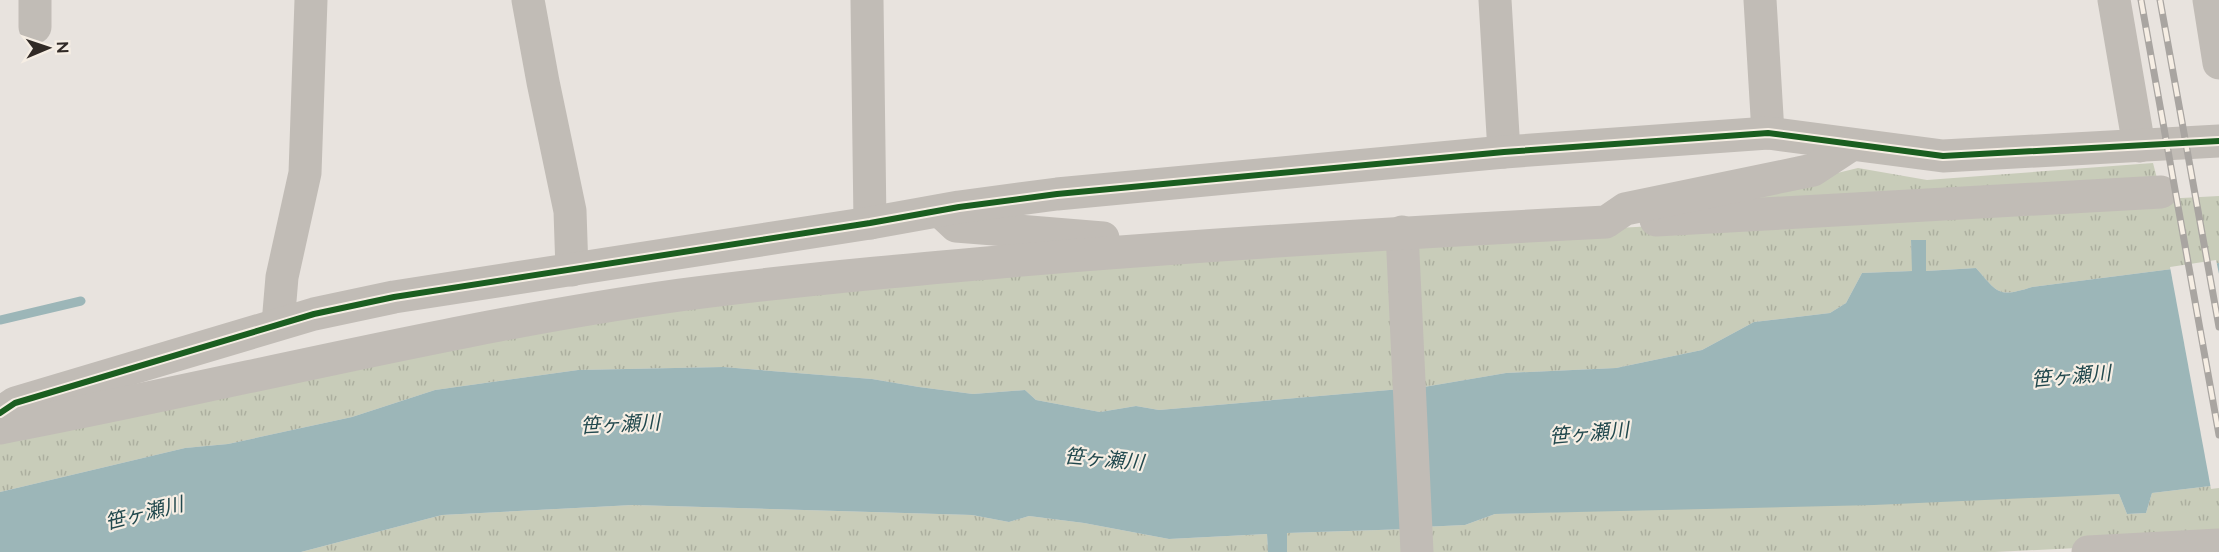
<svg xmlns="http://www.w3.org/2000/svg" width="2219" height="552" viewBox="0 0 2219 552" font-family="Raleway,'Noto Sans JP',sans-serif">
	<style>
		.grass { fill: url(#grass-tufts) }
		.water { fill: #9cb6b8 }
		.pier { fill: #e8e3de }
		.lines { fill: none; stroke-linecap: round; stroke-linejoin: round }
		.stream { stroke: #9cb6b8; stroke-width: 9 }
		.minor { stroke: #c1bcb6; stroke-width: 33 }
		.rail-casing { stroke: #a9a5a1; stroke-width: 7 }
		.rail { stroke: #f6eee4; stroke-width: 4.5; stroke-dasharray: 14; stroke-linecap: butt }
		.cycleway-casing { stroke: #f6eee4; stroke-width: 10 }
		.cycleway { stroke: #1b5e20; stroke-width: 6 }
		.labels { text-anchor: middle; stroke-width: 4.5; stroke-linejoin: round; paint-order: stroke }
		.water-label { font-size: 20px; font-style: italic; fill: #21484d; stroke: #f6eee4 }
	</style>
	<defs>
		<pattern id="grass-tufts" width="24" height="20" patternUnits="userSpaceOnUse" patternTransform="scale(1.5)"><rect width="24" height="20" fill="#c8ccb9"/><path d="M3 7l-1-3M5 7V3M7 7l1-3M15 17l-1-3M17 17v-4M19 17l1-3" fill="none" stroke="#acaf9f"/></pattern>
	</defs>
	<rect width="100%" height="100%" fill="#e8e3de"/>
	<!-- grass -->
	<g class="grass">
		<path d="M2153 163 2159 186 1670 213 1858 168 1927 180Z"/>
		<path d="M2219 196V263L2032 287C1998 298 1998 293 1976 268L1926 271 1911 240 1913 271 1862 273 1846 303 1830 313 1754 322 1702 350 1616 368 1506 373 1418 388 1411 239Z"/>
		<path d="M1393 240 1401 389 1159 410 1136 406 1100 412 1036 400 1025 390 973 394 919 387 872 379 723 367 578 370 435 390 352 417 228 444 185 448 0 492V440L681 303Z"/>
		<path d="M2219 485V541L1995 552H1423L1422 527 1465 525 1495 514 2119 494 2127 514 2146 513 2152 493Z"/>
		<path d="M633 505 972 515 1009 522 1029 516 1084 523 1169 539 1267 534 1268 552H301L442 515Z"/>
		<path d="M1409 529 1410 552H1287V533Z"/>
	</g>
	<!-- water -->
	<g class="water">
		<path d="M1911 240H1926V271L1976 268C1998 293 1998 298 2032 287L2219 263V485L2152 493 2146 513 2127 514 2119 494 1874 505 1495 514 1465 525 1422 527 1418 388 1506 373 1616 368 1702 350 1754 322 1830 313 1846 303 1862 273 1912 271Z"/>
		<path d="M723 367 872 379 919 387 973 394 1025 390 1036 400 1100 412 1136 406 1159 410 1401 389 1409 529 1287 533V552H1268L1267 534 1169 539 1084 523 1029 516 1009 522 972 515 633 505 442 515 301 552H0V492L185 448 228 444 352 417 435 390 578 370Z"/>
	</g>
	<!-- pier -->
	<path class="pier" d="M2216 260 2219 274V488L2211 489 2170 267Z"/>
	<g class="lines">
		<!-- stream -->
		<path class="stream" d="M0 320 81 301"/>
		<!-- minor -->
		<g class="minor">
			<path d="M528 0 543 82 570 211 572 270"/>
			<path d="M867 0 870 223"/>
			<path d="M1495 0 1504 152"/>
			<path d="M1760 0 1768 133"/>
			<path d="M2114 0 2139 146"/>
			<path d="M2209 0 2219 63"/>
			<path d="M35 27V0"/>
			<path d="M940 211 956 226 1103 238"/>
			<path d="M1656 220 2161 192"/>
			<path d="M1402 232 1417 552"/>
			<path d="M278 324 282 277 305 173 311 0"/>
			<path d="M0 413 15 403 314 314 394 297 870 223 959 207 1057 194 1504 152 1768 133 1943 156 2219 141"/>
			<path d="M0 428C227 385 451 327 680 295 809 278 939 267 1069 256 1248 242 1427 231 1606 222L1625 209 1813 170 1851 145"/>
			<path d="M2088 552 2219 545"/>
		</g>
		<!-- rail casing -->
		<g class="rail-casing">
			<g id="rail">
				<path d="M2141 0 2219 435"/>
				<path d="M2160 0 2219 327"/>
			</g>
		</g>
		<!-- rail -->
		<use href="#rail" class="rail"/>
		<!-- cycleway casing -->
		<g class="cycleway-casing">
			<path id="cycleway" d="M0 413 15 403 314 314 394 297 870 223 959 207 1057 194 1504 152 1768 133 1943 156 2219 141"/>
		</g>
		<!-- cycleway -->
		<use href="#cycleway" class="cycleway"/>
	</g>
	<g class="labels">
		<!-- water labels -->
		<g class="water-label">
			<text transform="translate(2071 376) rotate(-5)" y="7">笹ヶ瀬川</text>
			<text transform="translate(620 424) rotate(-3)" y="7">笹ヶ瀬川</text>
			<text transform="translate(1589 433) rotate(-5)" y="7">笹ヶ瀬川</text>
			<text transform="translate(1104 459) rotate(5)" y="7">笹ヶ瀬川</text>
			<text transform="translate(144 513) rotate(-14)" y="7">笹ヶ瀬川</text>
		</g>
	</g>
	<!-- north arrow -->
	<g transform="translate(48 48) rotate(88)" stroke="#f6eee4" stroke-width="4.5" paint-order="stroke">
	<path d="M0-4.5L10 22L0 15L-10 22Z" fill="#312a26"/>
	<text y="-9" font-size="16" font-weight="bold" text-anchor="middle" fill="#312a26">N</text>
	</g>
</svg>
